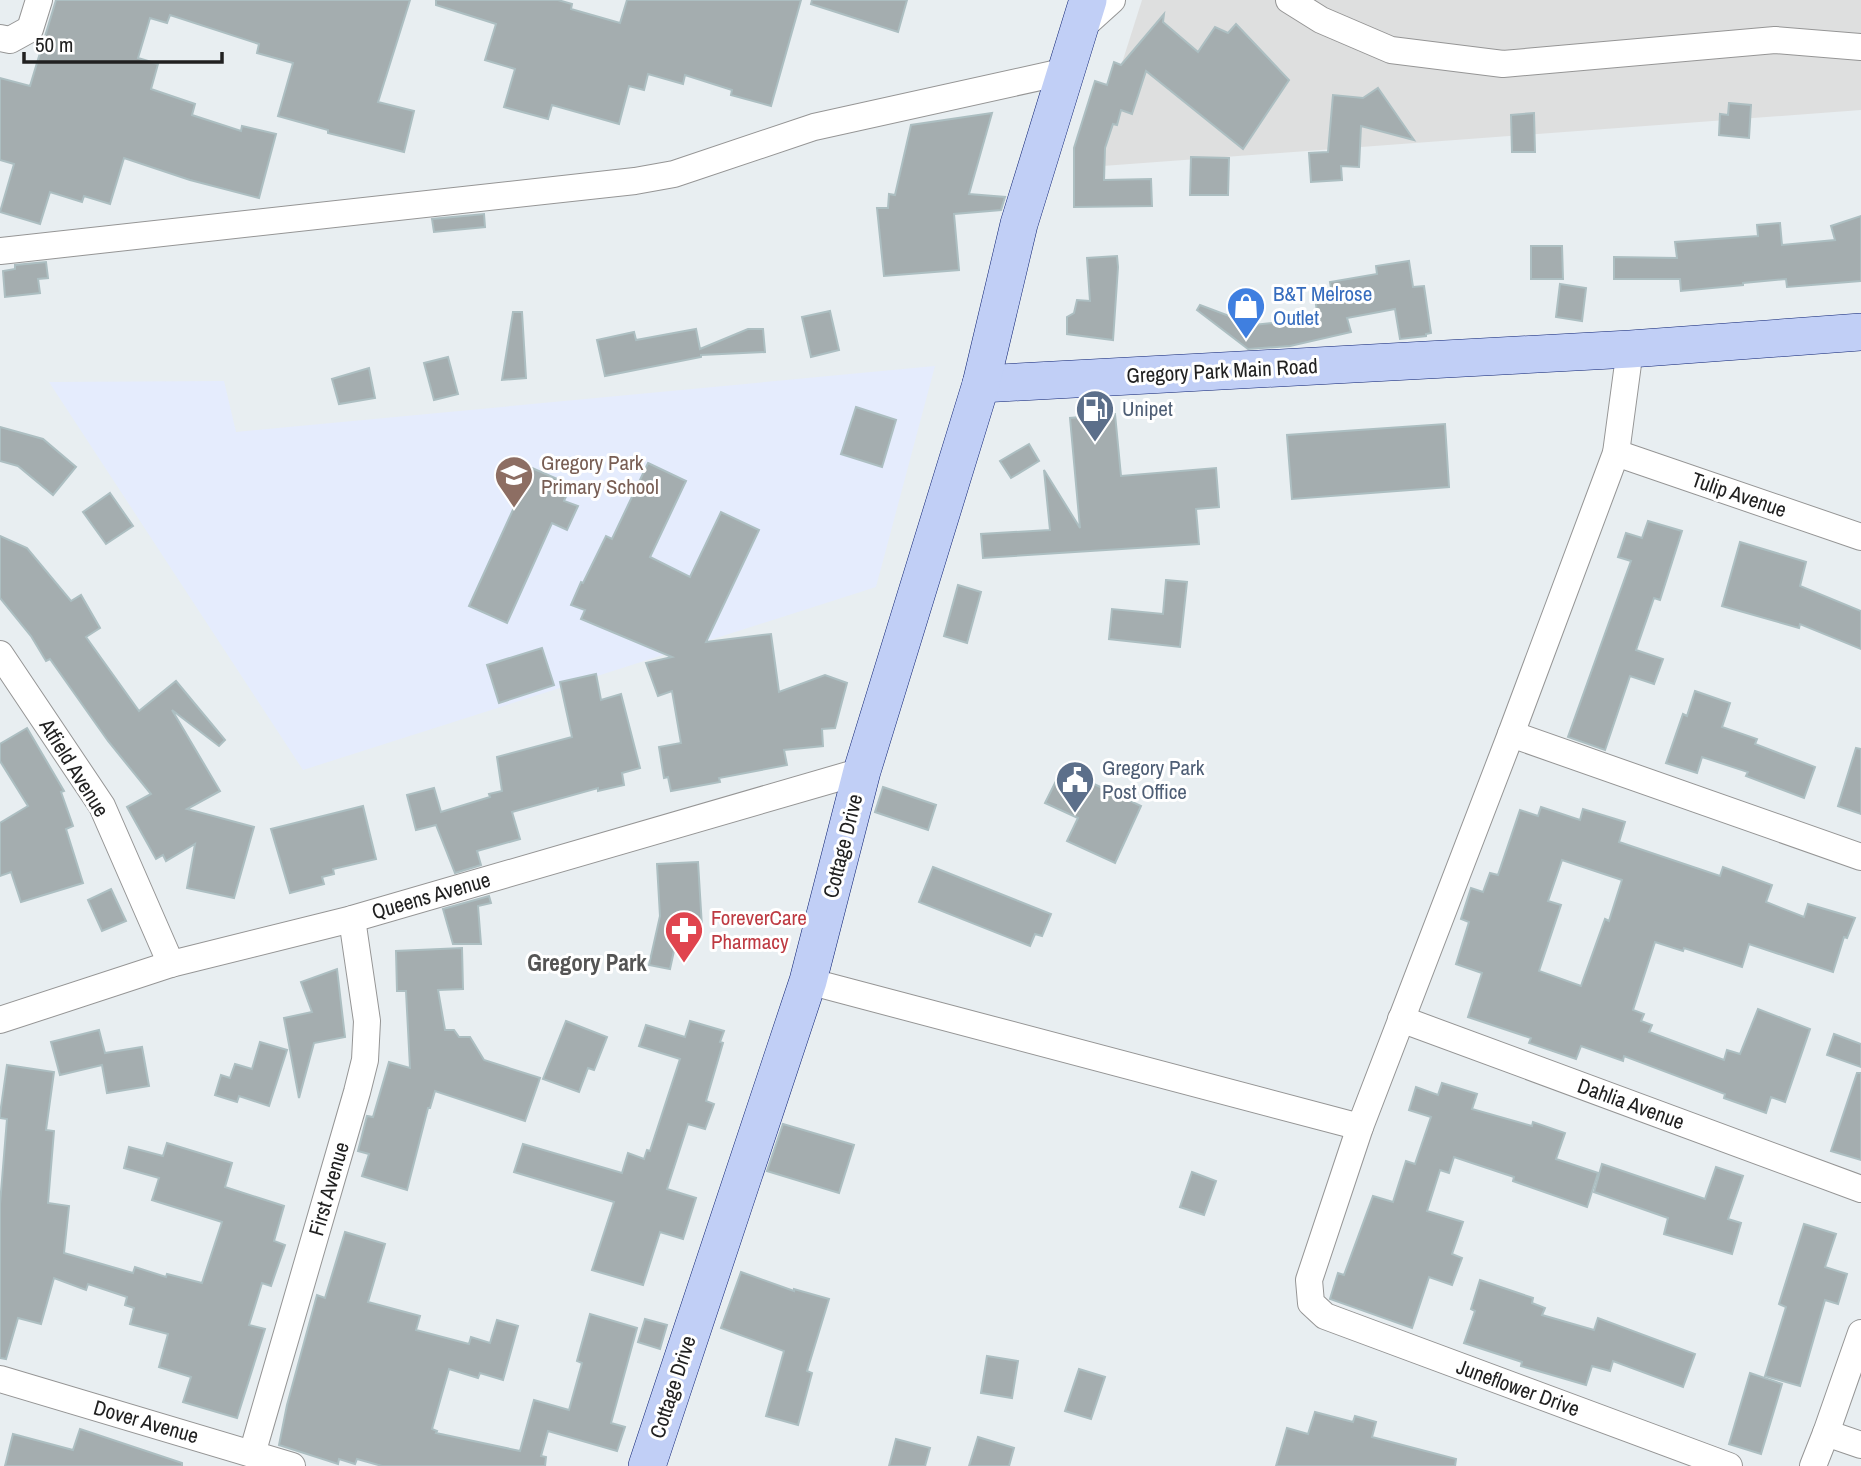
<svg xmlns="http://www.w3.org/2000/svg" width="1861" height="1466" viewBox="0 0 1861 1466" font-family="'Archivo Narrow',sans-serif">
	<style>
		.residential { fill: #dedfdf }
		.education { fill: #e5ecfd }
		.building { fill: #a4adaf; stroke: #acbec1; stroke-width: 2; fill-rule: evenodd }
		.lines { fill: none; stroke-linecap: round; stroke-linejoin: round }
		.street-casing { stroke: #959595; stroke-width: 28 }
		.secondary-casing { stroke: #0d2173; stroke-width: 38 }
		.street { stroke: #fff; stroke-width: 26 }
		.secondary { stroke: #c1cff6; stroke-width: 37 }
		.labels { text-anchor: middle; stroke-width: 6; stroke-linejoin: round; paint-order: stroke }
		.shop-label { font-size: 21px; fill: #366cbe; stroke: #fff; text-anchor: start }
		.street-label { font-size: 21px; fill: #212121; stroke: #fff }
		.service-label { font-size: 21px; fill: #4e5e75; stroke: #fff; text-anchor: start }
		.education-label { font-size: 21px; fill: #785e54; stroke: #fff; text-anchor: start }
		.health-label { font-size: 21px; fill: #be3a42; stroke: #fff; text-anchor: start }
		.neighbourhood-label { font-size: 23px; font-weight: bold; fill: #545454; stroke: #fff }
	</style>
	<rect width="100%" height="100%" fill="#e8eef1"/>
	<!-- residential -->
	<path class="residential" d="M1142 0H1861V110L1089 167Z"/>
	<!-- education -->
	<path class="education" d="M935 366 876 587 303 770 49 382 224 381 236 432Z"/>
	<!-- building -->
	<g class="building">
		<path d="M56 0H410L378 102 414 111 404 152 328 133V130L278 116 293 63 257 53 259 44 170 15 167 23 150 18 138 58 158 64 151 89 195 104 192 115 241 131 242 126 276 134 259 198 190 180 124 158 110 204 84 196 82 202 50 192 40 224 0 212 14 164 0 160V78L30 86Z"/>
		<path d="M436 0H558L572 4 571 9 620 23 627 0H801L771 106 731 95 732 90 685 75 683 84 648 74 644 90 629 86 619 124 552 105 548 119 504 107 515 69 485 60 496 24 436 5Z"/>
		<path d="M812 0H907L898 32 811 4Z"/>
		<path d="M1164 14 1163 22 1198 52 1215 27 1228 33 1236 24 1289 80 1243 149 1146 71 1132 114 1121 110 1117 125 1113 124 1105 148 1104 180 1151 179 1152 206 1074 207V148L1095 81 1107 85 1114 62 1121 65Z"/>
		<path d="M1378 88 1414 140 1361 126 1359 167 1341 166 1342 180 1311 182 1309 153 1328 152 1333 95 1363 98Z"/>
		<path d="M1729 103 1751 105 1749 138 1719 135 1720 114 1728 115Z"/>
		<path d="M992 113 969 194 1005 197 1001 210 954 214 959 270 884 276 877 208H888L889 194 895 195 911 125Z"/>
		<path d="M1534 113 1535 152H1512L1511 115Z"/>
		<path d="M1191 157 1229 158 1228 195H1190Z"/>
		<path d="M484 214 485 227 434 232 432 219Z"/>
		<path d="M1861 216V281L1787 287 1786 279 1743 283V285L1681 291 1680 279H1614V257L1677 258 1675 242 1758 236 1757 225 1780 223 1782 245 1835 240 1831 226Z"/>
		<path d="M1531 246H1562L1563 279H1531Z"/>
		<path d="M1117 256 1118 267 1113 340 1067 334V317L1074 313 1077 300 1090 301 1087 258Z"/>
		<path d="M1409 261 1413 287 1424 286 1431 333 1426 334V336L1400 339 1395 309 1347 318 1351 332 1290 346 1248 349 1197 310 1200 305 1253 325 1318 318 1314 291 1331 288 1330 282 1377 274 1376 266Z"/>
		<path d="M46 262 48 278 38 279 40 293 5 297 3 271 15 269V265Z"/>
		<path d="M1560 284 1586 288 1582 321 1556 317Z"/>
		<path d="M830 311 839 350 811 357 802 317Z"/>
		<path d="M513 312H522L526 378 502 380Z"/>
		<path d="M696 329 700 349 748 329H763L765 352 701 355V357L605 376 597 340 634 332 636 340Z"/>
		<path d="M448 357 458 394 434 400 424 363Z"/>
		<path d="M369 368 375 398 339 404 332 379Z"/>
		<path d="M856 407 896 420 882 467 841 454Z"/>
		<path d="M1115 414 1121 476 1216 468 1219 507 1196 509 1199 544 983 558 981 534 1050 530 1044 470 1080 528 1070 418Z"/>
		<path d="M1445 424 1449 487 1292 499 1287 435Z"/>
		<path d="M0 427 43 439 76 467 53 495 18 466 0 461Z"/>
		<path d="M1029 444 1039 461 1011 478 1000 461Z"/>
		<path d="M648 463 686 481 650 557 690 577 721 512 759 530 706 642 771 634 779 692 825 675 847 683 835 728 822 729 823 746 784 750 787 765 719 778 720 782 671 791 668 777 664 778 659 747 681 743 672 691 658 696 646 663 672 657 581 619 585 610 571 605 581 582 583 583 606 536 612 539Z"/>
		<path d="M532 468 571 485 564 501 578 506 567 530 552 523 507 623 469 606Z"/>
		<path d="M110 493 133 526 106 544 83 512Z"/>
		<path d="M1648 521 1682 531 1660 600 1654 598 1636 650 1663 659 1654 684 1630 676 1605 750 1568 737 1631 561 1618 557 1626 533 1642 538Z"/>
		<path d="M0 536 27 548 71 601 81 595 100 628 86 637 139 711 176 681 225 740 219 746 172 710 220 791 187 809 254 827 234 898 187 888 195 844 166 861 163 855 156 859 127 807 151 794 108 741 50 659 46 661 31 636 0 598Z"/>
		<path d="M1740 542 1806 562 1800 586 1861 611V649L1800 624 1799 628 1722 606Z"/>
		<path d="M1166 580 1187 582 1180 647 1109 639 1112 609 1163 614Z"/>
		<path d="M958 585 981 592 967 643 944 636Z"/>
		<path d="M542 648 554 685 499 703 487 665Z"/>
		<path d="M596 674 601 700 621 694 640 768 622 773 624 785 598 791V788L512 812 520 839 477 851 481 865 455 873 436 825 416 830 407 795 434 788 441 812 490 797 489 794 502 791 497 757 572 737 560 682Z"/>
		<path d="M1695 691 1730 703 1722 727 1757 739 1755 744 1815 767 1804 798 1746 776 1748 772 1702 757 1697 773 1666 763 1683 714 1687 716Z"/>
		<path d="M27 728 64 791 61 792 73 826 66 829 83 883 21 902 11 872 0 876V823L28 806 0 761V744Z"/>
		<path d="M1856 748 1861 749V814L1838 806Z"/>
		<path d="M1062 769 1141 806 1115 863 1067 841 1078 818 1045 803Z"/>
		<path d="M883 787 936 805 928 830 875 812Z"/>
		<path d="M363 806 376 859 333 869 334 874 322 877 324 884 290 893 271 829Z"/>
		<path d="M1541 807 1580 820 1583 809 1625 822 1619 842 1720 876 1723 867 1772 885 1766 902 1804 917 1808 904 1855 918 1847 938 1844 937 1833 972 1749 944 1742 967 1684 948 1683 951 1655 942 1633 1010 1644 1014 1641 1021 1652 1025 1649 1032 1724 1060 1727 1050 1740 1054 1758 1009 1810 1029 1785 1102 1771 1097 1766 1113 1724 1098 1725 1094 1624 1056 1623 1061 1581 1046 1576 1059 1529 1043 1531 1038 1468 1017 1482 973 1456 964 1469 922 1461 919 1471 888 1483 892 1490 873 1498 875 1520 810 1538 816ZM1562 860 1622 880 1609 921 1605 919 1581 986 1539 971 1561 905 1548 901Z"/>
		<path d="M698 862 702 927 679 928 670 969 649 965 660 916 657 864Z"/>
		<path d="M933 867 1051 914 1042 936 1035 934 1030 946 919 902Z"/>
		<path d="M111 889 126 921 102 931 88 900Z"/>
		<path d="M489 896 491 903 478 906 481 944H453L443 909Z"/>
		<path d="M462 948 463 989 438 990 445 1030H454L459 1037H470L484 1060 540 1078 525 1121 435 1091 430 1108H428L407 1190 362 1176 369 1154 358 1151 367 1116 373 1117 389 1062 410 1068 406 991H397L396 951Z"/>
		<path d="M337 969 345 1037 314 1043 299 1098 284 1018 312 1012 301 982Z"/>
		<path d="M566 1021 607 1037 594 1070 588 1068 579 1092 543 1079Z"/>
		<path d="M690 1021 724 1031 720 1042 723 1043 706 1101 714 1104 705 1129 688 1124 667 1189 696 1198 683 1239 660 1232 643 1285 592 1270 614 1202 514 1172 523 1144 622 1173 628 1153 644 1159 647 1150 650 1151 680 1059 639 1046 646 1025 685 1037Z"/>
		<path d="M99 1030 105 1053 142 1047 149 1086 107 1093 102 1065 60 1075 51 1042Z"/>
		<path d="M1834 1034 1861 1044V1067L1827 1055Z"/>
		<path d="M260 1042 287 1050 269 1106 239 1096 237 1102 215 1095 221 1075 230 1078 235 1064 252 1069Z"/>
		<path d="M7 1065 54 1072 46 1130 54 1131 48 1203 69 1206 64 1253 133 1273 135 1267 166 1277 167 1274 202 1283 222 1222 152 1200 159 1178 124 1168 129 1147 163 1156 167 1143 232 1163 225 1187 284 1206 274 1241 285 1245 271 1286 262 1283 249 1325 265 1329 237 1418 183 1402 191 1377 159 1367 168 1334 130 1324 134 1308 125 1305 127 1297 88 1284 86 1290 54 1278 41 1324 18 1318 6 1359 0 1358V1204L7 1119 0 1118V1114Z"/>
		<path d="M1857 1073H1861V1160L1831 1151Z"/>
		<path d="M1442 1083 1477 1094 1472 1109 1532 1126 1533 1122 1565 1133 1556 1159 1598 1173 1587 1207 1513 1181 1514 1177 1454 1157 1449 1173 1440 1170 1427 1211 1463 1222 1452 1254 1462 1258 1452 1285 1429 1277 1412 1328 1330 1299 1338 1273 1344 1275 1373 1196 1393 1202 1406 1161 1415 1164 1431 1117 1409 1110 1416 1087 1438 1095Z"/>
		<path d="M783 1124 854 1145 839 1193 767 1171Z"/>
		<path d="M1602 1164 1705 1199 1716 1167 1743 1176 1728 1219 1741 1223 1732 1254 1664 1234 1668 1218 1594 1192Z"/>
		<path d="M1192 1172 1216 1181 1204 1215 1180 1207Z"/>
		<path d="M1804 1224 1836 1234 1825 1267 1847 1274 1838 1304 1825 1300 1800 1386 1765 1376 1786 1307 1779 1304Z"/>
		<path d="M345 1232 385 1244 368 1302 420 1316 416 1330 469 1344 471 1337 490 1343 497 1320 518 1326 503 1380 480 1373 478 1378 449 1369 432 1429 437 1431 436 1433 520 1451 534 1400 569 1410 582 1363 577 1361 590 1314 637 1328 611 1423 625 1427 617 1451 548 1431 541 1456 546 1457 545 1466H382L357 1459 355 1464 339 1459 338 1464 279 1445 287 1405 317 1295 325 1298Z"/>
		<path d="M741 1272 794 1291V1289L829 1299 807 1371 812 1373 798 1425 766 1416 784 1351 721 1328Z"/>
		<path d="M1480 1280 1533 1298 1532 1303 1545 1308 1542 1315 1594 1330 1598 1318 1695 1354 1683 1387 1613 1361 1610 1371 1592 1366 1586 1385 1521 1366 1522 1362 1464 1343 1475 1311 1471 1309Z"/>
		<path d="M645 1319 667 1325 660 1349 638 1342Z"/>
		<path d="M987 1356 1018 1361 1012 1398 981 1393Z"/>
		<path d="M1079 1369 1105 1377 1091 1419 1065 1411Z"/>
		<path d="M1750 1373 1782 1384 1761 1454 1729 1444Z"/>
		<path d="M1315 1412 1353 1422 1355 1416 1376 1422 1372 1437 1456 1459 1455 1466H1276L1287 1428 1308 1434Z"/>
		<path d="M80 1429 182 1463V1466H5L13 1434 73 1450Z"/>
		<path d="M978 1437 1014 1448 1009 1466H969Z"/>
		<path d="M896 1439 930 1448 925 1466H889Z"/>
	</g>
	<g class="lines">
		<!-- street casing -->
		<g class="street-casing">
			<g id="street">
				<path d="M1289 0 1321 20 1391 50 1503 64 1775 40 1861 47"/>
				<path d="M1081 28 1112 0"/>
				<path d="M0 38 10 40 30 29 39 0"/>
				<path d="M0 251 635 181 674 174 814 127 1067 71"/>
				<path d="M1630 349 1616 453 1511 734 1360 1127 1309 1280 1311 1303 1325 1316 1729 1466"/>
				<path d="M1616 453 1861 537"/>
				<path d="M0 654 102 806 171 964"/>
				<path d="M1511 734 1861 857"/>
				<path d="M808 981 1360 1127"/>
				<path d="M1401 1019 1861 1189"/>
				<path d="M0 1020 171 964 352 919 862 771"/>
				<path d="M0 1379 292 1466"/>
				<path d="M1826 1433 1861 1445"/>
				<path d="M252 1454 357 1092 365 1060 367 1021 352 919"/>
				<path d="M1813 1466 1826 1433 1861 1333"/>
			</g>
		</g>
		<!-- secondary casing -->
		<g class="secondary-casing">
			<g id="secondary">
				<path d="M981 384 1630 349 1861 332"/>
				<path d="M647 1466 808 981 862 771 981 384 1019 224 1088 0"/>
			</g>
		</g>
		<!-- street -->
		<use href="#street" class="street"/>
		<!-- secondary -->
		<use href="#secondary" class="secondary"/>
	</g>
	<!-- icons -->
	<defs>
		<g id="shop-pin" transform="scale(2.0125)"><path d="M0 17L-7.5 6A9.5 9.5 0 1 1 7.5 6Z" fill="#3f7fe0" stroke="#fff"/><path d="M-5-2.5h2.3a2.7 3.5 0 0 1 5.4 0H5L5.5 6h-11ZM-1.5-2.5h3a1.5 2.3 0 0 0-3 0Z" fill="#fff"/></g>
		<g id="fuel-pin" transform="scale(2.0125)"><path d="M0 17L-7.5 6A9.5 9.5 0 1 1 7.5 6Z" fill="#5c6f8a" stroke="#fff"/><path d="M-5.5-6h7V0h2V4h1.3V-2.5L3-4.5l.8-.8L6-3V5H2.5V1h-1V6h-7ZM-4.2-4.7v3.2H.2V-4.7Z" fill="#fff"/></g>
		<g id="school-pin" transform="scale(2.0125)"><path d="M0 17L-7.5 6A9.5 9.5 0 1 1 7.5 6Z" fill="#8d6e63" stroke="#fff"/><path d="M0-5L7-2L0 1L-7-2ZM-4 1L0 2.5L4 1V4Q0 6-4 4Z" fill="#fff"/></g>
		<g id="civic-pin" transform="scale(2.0125)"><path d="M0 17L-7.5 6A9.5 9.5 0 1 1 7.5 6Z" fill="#5c6f8a" stroke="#fff"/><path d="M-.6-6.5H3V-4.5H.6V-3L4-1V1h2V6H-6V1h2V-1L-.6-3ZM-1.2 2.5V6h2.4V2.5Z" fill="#fff"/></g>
		<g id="pharmacy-pin" transform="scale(2.0125)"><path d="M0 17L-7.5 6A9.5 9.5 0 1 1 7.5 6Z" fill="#e0444e" stroke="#fff"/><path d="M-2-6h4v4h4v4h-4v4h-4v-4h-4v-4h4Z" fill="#fff"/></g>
	</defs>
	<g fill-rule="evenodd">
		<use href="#shop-pin" x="1246" y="306"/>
		<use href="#fuel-pin" x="1095" y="409"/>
		<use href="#school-pin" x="514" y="475"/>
		<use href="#civic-pin" x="1075" y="780"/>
		<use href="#pharmacy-pin" x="684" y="930"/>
	</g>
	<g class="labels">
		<!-- shop labels -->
		<g class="shop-label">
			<text x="1273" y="301">B&amp;T Melrose<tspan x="1273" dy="24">Outlet</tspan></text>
		</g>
		<!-- street labels -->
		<g class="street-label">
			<text transform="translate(1222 371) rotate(-3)" y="7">Gregory Park Main Road</text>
			<text transform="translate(1739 495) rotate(19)" y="7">Tulip Avenue</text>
			<text transform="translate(74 768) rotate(58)" y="7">Atfield Avenue</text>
			<text transform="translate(843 846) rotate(-76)" y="7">Cottage Drive</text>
			<text transform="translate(431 896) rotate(-16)" y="7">Queens Avenue</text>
			<text transform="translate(1631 1104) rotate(20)" y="7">Dahlia Avenue</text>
			<text transform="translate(329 1189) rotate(-74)" y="7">First Avenue</text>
			<text transform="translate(673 1387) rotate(-72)" y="7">Cottage Drive</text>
			<text transform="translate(1518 1388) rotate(20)" y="7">Juneflower Drive</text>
			<text transform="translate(146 1422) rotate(16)" y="7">Dover Avenue</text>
		</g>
		<!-- service labels -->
		<g class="service-label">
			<text x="1122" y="416">Unipet</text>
			<text x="1102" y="775">Gregory Park<tspan x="1102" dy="24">Post Office</tspan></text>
		</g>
		<!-- education labels -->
		<g class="education-label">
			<text x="541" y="470">Gregory Park<tspan x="541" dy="24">Primary School</tspan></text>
		</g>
		<!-- health labels -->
		<g class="health-label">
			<text x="711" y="925">ForeverCare<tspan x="711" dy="24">Pharmacy</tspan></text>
		</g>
		<!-- neighbourhood labels -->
		<g class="neighbourhood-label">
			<text x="587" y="971">Gregory Park</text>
		</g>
	</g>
	<!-- scale -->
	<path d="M24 52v10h198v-10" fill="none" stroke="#212121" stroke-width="3.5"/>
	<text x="35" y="52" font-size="21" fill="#212121" stroke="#ffffff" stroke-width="5" paint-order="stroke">50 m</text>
</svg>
